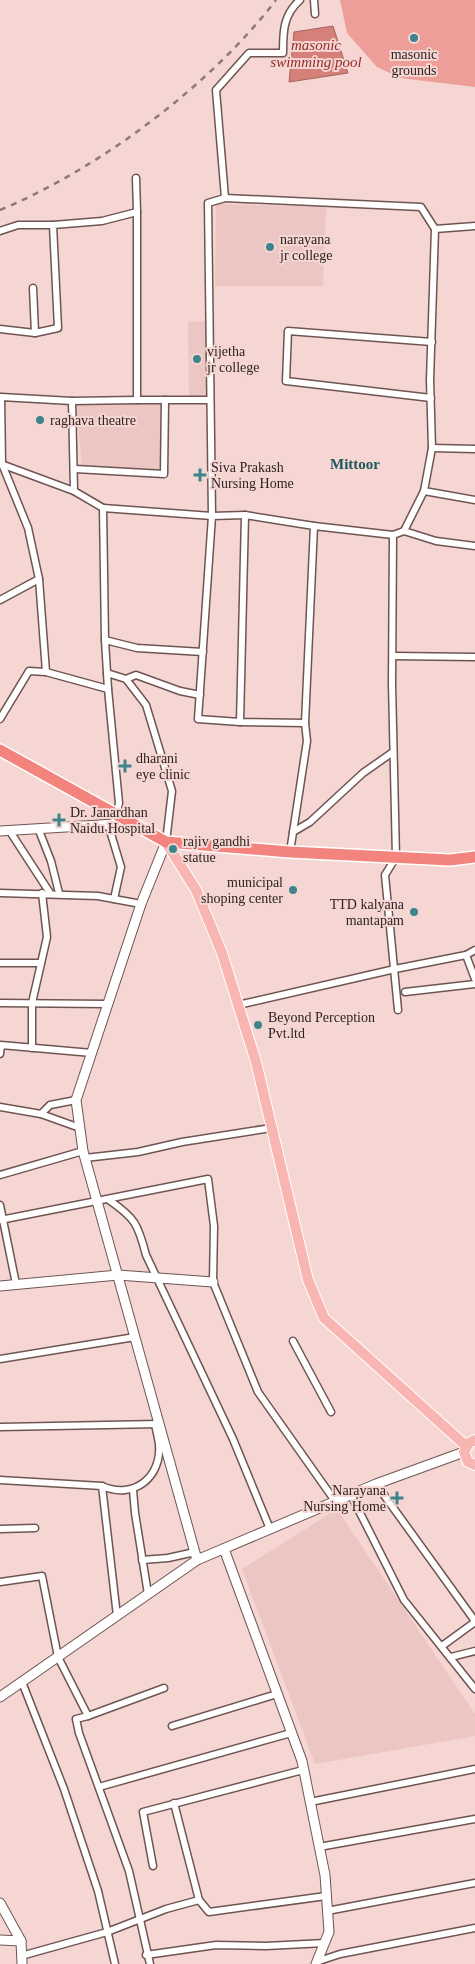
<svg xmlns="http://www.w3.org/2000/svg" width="475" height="1964" viewBox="0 0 475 1964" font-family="Georgia,serif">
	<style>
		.built { fill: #ebc6c2 }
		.green { fill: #ed9e98 }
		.water { fill: #d58079; stroke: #a3645f }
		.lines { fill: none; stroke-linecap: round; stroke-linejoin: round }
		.street-casing { stroke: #6e5552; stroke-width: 9 }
		.secondary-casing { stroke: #6e5552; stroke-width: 11 }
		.primary-casing { stroke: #fff; stroke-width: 12 }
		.highway-casing { stroke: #fff; stroke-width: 14 }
		.street { stroke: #fff; stroke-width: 6 }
		.secondary { stroke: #fff; stroke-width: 9 }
		.primary { stroke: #f8b5b1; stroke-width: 10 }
		.highway { stroke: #f3837d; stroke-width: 11 }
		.rail { stroke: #8e7977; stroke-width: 2.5; stroke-dasharray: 6 6; stroke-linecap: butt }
		.poi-dot { fill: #3d858b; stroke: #f5d6d3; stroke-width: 2 }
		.labels { text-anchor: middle; stroke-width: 4; stroke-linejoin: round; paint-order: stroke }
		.poi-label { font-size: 14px; fill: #2e2322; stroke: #f5d6d3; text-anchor: start }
		.water-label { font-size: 15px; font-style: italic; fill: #922c2c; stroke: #f5d6d3 }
		.neighbourhood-label { font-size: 15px; font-weight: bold; fill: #1b575b; stroke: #f5d6d3 }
	</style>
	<rect width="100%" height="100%" fill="#f5d6d3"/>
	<!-- built -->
	<g class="built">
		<path d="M216 204 326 207 323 286H215Z"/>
		<path d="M206 321 207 398 189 397 188 322Z"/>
		<path d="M76 404H161L160 470 82 465Z"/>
		<path d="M337 1509 475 1714V1736L315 1764 242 1569Z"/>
	</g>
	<!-- green -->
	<path class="green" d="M340 0H475V87L400 78 377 67 347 33Z"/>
	<!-- water -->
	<path class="water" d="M333 26 348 73 289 82 294 32Z"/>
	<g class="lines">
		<!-- street casing -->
		<g class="street-casing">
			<g id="street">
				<path d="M314 0 315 14"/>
				<path d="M136 178 137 212"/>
				<path d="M225 198 421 207 435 229"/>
				<path d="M475 226 435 229 430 380 432 448 424 491 475 500"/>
				<path d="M0 231 18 225H53"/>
				<path d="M0 329 35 333 33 288"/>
				<path d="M35 333 58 328 53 225 102 221 137 212V400H210"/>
				<path d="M431 398 286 381 288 331 432 342"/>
				<path d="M432 448 475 449"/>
				<path d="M1 464 74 491"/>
				<path d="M75 469 164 474 165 400"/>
				<path d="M103 508 74 491 72 401 137 400"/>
				<path d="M404 531 424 491"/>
				<path d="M39 579 46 672 108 689 119 803 116 815"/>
				<path d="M0 600 39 579 28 528 2 464 1 397 72 401"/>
				<path d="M105 640 108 689"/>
				<path d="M203 652 137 648 105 640 103 508 212 516 208 203 225 198 216 90 249 53H283C283 32 283 15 300 0"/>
				<path d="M393 656 475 657"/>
				<path d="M107 673 126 679 146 705 172 791 166 842"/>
				<path d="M126 679 136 675 180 691 200 695"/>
				<path d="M0 719 29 671 46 672"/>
				<path d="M240 722 198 719 212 516 245 515"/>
				<path d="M305 723 240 722 245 515 314 526"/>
				<path d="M108 824 121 867 114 899"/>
				<path d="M38 828 51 861 59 893"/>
				<path d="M9 830 50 893"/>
				<path d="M293 832 310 822 363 773 393 752"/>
				<path d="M290 852 307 741 305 723 314 526 393 535"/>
				<path d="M0 893 98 896 141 904"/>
				<path d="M475 950 466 955 475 979"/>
				<path d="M0 963H41"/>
				<path d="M405 992 475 984"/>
				<path d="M0 1003 108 1004"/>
				<path d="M238 1005 395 969 466 955"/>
				<path d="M398 1010 385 875 396 857 392 684 393 535 404 531 436 541 475 546"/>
				<path d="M32 1048V1003L47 937 42 893"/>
				<path d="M0 1054 1 1045 92 1053"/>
				<path d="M0 1107 41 1114 80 1128"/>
				<path d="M41 1114 50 1105 76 1100"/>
				<path d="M85 1158 138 1152 182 1142 271 1128"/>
				<path d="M0 1175 83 1151"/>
				<path d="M109 1200C135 1218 138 1224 146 1255L233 1439 270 1529"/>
				<path d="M0 1205 16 1284"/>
				<path d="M0 1220 208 1179 214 1226 213 1282 258 1392 335 1501"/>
				<path d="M293 1341 331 1412"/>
				<path d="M0 1359 135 1337"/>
				<path d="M0 1427 159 1424"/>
				<path d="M0 1480 102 1486 117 1616"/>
				<path d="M376 1484 475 1621"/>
				<path d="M102 1486C134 1500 162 1477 159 1444 158 1437 156 1430 155 1424"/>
				<path d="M133 1490 135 1513 148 1594"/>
				<path d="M351 1495 404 1600 475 1689"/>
				<path d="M0 1529 35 1528"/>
				<path d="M142 1560 168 1558 195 1552"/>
				<path d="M0 1582 42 1576 58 1657 88 1716 76 1719 79 1733 129 1871 150 1964"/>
				<path d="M442 1646 475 1622"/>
				<path d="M451 1657 475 1651"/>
				<path d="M22 1682 64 1789 98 1891 115 1964"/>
				<path d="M88 1716 164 1688"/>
				<path d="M172 1726 277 1694"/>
				<path d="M99 1787 291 1733"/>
				<path d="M310 1802 475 1769"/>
				<path d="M174 1803 199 1900 209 1912 326 1896"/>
				<path d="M319 1847 475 1819"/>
				<path d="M153 1866 143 1812 303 1770"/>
				<path d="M327 1911 475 1883"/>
				<path d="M146 1955 216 1945 266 1946 325 1943"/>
				<path d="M21 1956 107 1932 166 1909 199 1900"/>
				<path d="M319 1961 340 1954 475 1928"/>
			</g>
		</g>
		<!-- secondary casing -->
		<g class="secondary-casing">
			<g id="secondary">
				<path d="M0 831 132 823"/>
				<path d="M166 842 141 904 76 1100 83 1151 197 1560"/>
				<path d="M0 1286 118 1275 213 1282"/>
				<path d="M224 1549 302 1761 325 1875 329 1932 316 1964"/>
				<path d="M0 1697 197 1560 376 1484 464 1452"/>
				<path d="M0 1903 21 1941 22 1964"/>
				<path d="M0 1940 21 1941"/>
			</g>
		</g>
		<!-- primary casing -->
		<g class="primary-casing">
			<g id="primary">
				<path d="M166 842 196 890 222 953 256 1062 308 1280 324 1318 466 1446"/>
				<path d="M475 1440 469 1443 464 1452 468 1462 475 1465"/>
			</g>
		</g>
		<!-- highway casing -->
		<g class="highway-casing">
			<path id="highway" d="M0 750 166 842 290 852 450 860 475 857"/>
		</g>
		<!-- street -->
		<use href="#street" class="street"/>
		<!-- secondary -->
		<use href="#secondary" class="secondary"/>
		<!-- primary -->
		<use href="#primary" class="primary"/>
		<!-- highway -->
		<use href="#highway" class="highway"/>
		<!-- rail -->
		<path class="rail" d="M0 210C99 169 211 85 276 0"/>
	</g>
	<!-- markers -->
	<g class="poi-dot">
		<circle cx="414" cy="38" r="5"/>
		<circle cx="270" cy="247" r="5"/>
		<circle cx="197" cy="359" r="5"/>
		<circle cx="40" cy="420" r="5"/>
		<path d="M197.5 467.5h5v5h5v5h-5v5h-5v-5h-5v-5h5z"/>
		<path d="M122.5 758.5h5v5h5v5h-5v5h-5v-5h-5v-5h5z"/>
		<path d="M56.5 812.5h5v5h5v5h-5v5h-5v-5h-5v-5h5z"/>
		<circle cx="173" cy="849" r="5"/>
		<circle cx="293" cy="890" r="5"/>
		<circle cx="414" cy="912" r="5"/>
		<circle cx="258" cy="1025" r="5"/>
		<path d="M394.5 1490.5h5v5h5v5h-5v5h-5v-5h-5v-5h5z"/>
	</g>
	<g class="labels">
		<!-- poi labels -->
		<g class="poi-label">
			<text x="414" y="59" text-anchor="middle">masonic<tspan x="414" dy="16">grounds</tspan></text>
			<text x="280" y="244">narayana<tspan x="280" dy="16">jr college</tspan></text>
			<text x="207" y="356">vijetha<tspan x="207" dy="16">jr college</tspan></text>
			<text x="50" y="425">raghava theatre</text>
			<text x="211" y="472">Siva Prakash<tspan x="211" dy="16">Nursing Home</tspan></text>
			<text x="136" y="763">dharani<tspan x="136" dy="16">eye clinic</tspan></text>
			<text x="70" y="817">Dr. Janardhan<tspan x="70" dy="16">Naidu Hospital</tspan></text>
			<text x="183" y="846">rajiv gandhi<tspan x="183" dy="16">statue</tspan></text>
			<text x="283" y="887" text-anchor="end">municipal<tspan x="283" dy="16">shoping center</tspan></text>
			<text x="404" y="909" text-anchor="end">TTD kalyana<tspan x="404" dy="16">mantapam</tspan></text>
			<text x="268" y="1022">Beyond Perception<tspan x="268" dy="16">Pvt.ltd</tspan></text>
			<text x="386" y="1495" text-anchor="end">Narayana<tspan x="386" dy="16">Nursing Home</tspan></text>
		</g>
		<!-- water labels -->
		<g class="water-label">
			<text x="316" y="50">masonic<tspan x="316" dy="17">swimming pool</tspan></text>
		</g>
		<!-- neighbourhood labels -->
		<g class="neighbourhood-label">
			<text x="355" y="469">Mittoor</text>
		</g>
	</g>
</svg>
